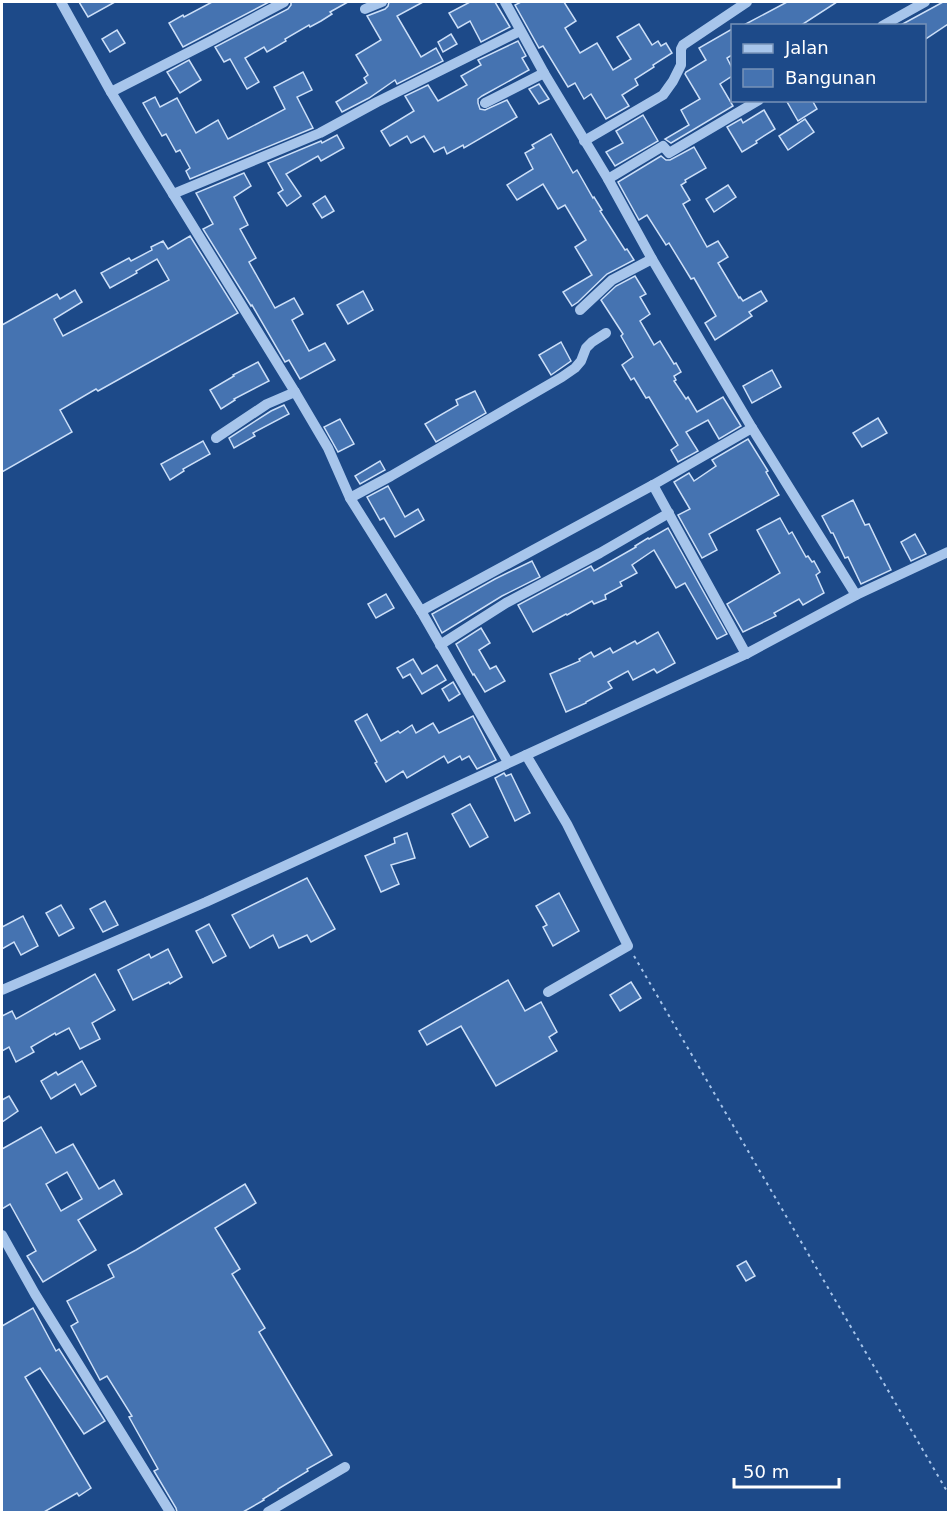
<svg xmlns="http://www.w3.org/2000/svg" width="950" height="1514" viewBox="0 0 950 1514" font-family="'DejaVu Sans',sans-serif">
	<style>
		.building { fill: #4573b1; stroke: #ccdff8; stroke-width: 1.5; fill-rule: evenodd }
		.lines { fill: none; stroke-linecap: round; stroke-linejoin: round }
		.path { stroke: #a7c5eb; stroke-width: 2; stroke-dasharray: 3 4.5; stroke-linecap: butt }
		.minor { stroke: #a7c5eb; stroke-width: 10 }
	</style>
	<rect width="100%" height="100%" fill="#1d4a89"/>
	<!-- building -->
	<g class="building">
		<path d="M79 2H115L88 17Z"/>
		<path d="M212 2H269L183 47 169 23 183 15 184 17Z"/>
		<path d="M291 2H348L330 12 332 14 321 21 310 27 309 25 285 39 286 41 267 52 264 47 245 58 259 82 247 89 230 59 224 62 215 47 288 9 291 5Z"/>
		<path d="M389 2H423L397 16 421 57 436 48 443 61 397 84 395 80 369 98 342 112 336 102 367 83 364 78 368 75 356 55 381 40 367 16 385 9 388 6Z"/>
		<path d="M470 2H495L510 27 481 42 470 21 458 28 449 13Z"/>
		<path d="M521 2H564L576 21 565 28 580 53 597 43 613 70 631 59 617 37 639 24 652 45 658 41 661 46 666 43 672 53 653 65 654 67 635 79 638 85 622 95 629 106 606 119 591 94 584 99 575 83 568 87 543 46 539 48 515 5Z"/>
		<path d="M787 2H837L800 26H742Z"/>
		<path d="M943 2H948V24L924 40V26H899Z"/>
		<path d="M732 29V55L727 58 732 68V76L720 84 733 106 671 143 665 139 689 125 681 110 700 99 685 74 686 72 706 60 699 48Z"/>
		<path d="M117 30 125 43 110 52 102 39Z"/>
		<path d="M451 34 457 44 443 52 438 42Z"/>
		<path d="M518 41 526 56 522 58 529 70 482 96 478 99V103L480 109 485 110 507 100 517 117 464 148 463 145 447 154 444 147 434 152 424 136 411 143 407 136 390 146 381 131 414 111 405 96 428 85 438 101 467 85 461 76 481 65 478 60Z"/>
		<path d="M189 60 201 80 180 93 167 72Z"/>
		<path d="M303 72 312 90 297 97 313 128 190 179 186 171 190 168 180 150 176 152 166 134 162 136 143 103 155 97 160 107 177 98 196 133 218 120 228 139 285 109 274 87Z"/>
		<path d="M539 84 549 99 539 104 529 89Z"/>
		<path d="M786 100H812L817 109 798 121Z"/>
		<path d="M764 110 775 129 756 141 757 143 742 152 727 127 741 119 743 123Z"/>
		<path d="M643 115 658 141 615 166 606 152 623 143 616 131Z"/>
		<path d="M805 119 814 132 788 150 779 136Z"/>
		<path d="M551 134 573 173 577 170 593 198 594 197 602 210 600 211 625 250 627 249 634 260 607 274 578 302 572 306 563 292 592 275 575 247 586 240 565 205 558 209 543 184 517 200 507 185 533 169 525 153 534 148 532 145Z"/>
		<path d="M337 135 344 148 321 161 318 156 286 174 301 196 287 206 278 193 283 190 268 163 321 141 322 143Z"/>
		<path d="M694 147 706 168 685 180 686 182 681 185 690 200 683 204 707 247 718 241 728 257 718 263 739 298 740 297 743 301 761 291 767 301 749 312 752 316 715 340 705 323 716 316 694 278 691 279 669 243 666 245 647 215 639 220 618 182 661 156 666 160H670Z"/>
		<path d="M244 173 251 186 234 197 248 225 240 229 256 258 249 262 275 308 294 298 303 314 292 320 309 351 325 343 335 360 300 379 289 360 285 362 252 305 251 306 203 229 213 224 196 193Z"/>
		<path d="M728 185 736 197 714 212 706 199Z"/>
		<path d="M325 196 334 211 322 218 313 204Z"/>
		<path d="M190 236 238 313 98 391 96 389 60 410 72 432 2 472V325L57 294 60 299 75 290 82 302 54 319 63 336 169 280 157 259 136 271 137 273 110 288 101 273 129 258 131 261 152 250 151 247 163 241 168 249Z"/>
		<path d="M635 276 646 294 640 297 650 314 640 321 654 345 660 341 674 364 676 363 681 372 674 376 676 380 674 381 686 399 688 397 697 412 723 397 741 426 719 439 708 420 686 432 698 451 678 462 671 450 678 445 649 397 646 398 634 378 631 380 622 365 633 357 621 336 623 334 601 300 616 286Z"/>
		<path d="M363 291 373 310 348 324 337 305Z"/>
		<path d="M561 342 571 361 551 375 539 355Z"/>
		<path d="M258 362 269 381 234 399 235 400 221 409 210 390 234 376 233 375Z"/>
		<path d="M772 370 781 387 752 403 743 386Z"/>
		<path d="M475 391 486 413 436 442 425 424 458 405 456 400Z"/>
		<path d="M284 405 289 414 253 433 255 436 234 448 229 438 271 411Z"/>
		<path d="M878 418 887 433 862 447 853 433Z"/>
		<path d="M340 419 354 444 338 452 324 427Z"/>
		<path d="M748 439 768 471 766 472 779 495 709 534 717 550 702 558 678 515 690 509 674 482 689 473 694 481 716 466 712 460Z"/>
		<path d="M203 441 210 454 183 469 184 471 170 480 161 464Z"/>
		<path d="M380 461 385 470 360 484 355 476Z"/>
		<path d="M388 486 405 517 418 509 424 520 395 537 384 518 380 520 367 497Z"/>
		<path d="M853 500 865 525 869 524 891 570 861 584 848 557 845 558 833 533H831L822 516Z"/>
		<path d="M780 518 789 534 792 532 806 557 808 556 812 562 814 561 820 572 816 575 824 593 803 605 799 599 774 613 776 616 743 632 727 604 780 573 757 530Z"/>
		<path d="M668 528 727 634 717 639 685 583 676 588 654 550 632 565 637 573 620 582 622 586 605 595 606 599 594 604 592 601 567 615 566 614 533 632 518 605 591 566 594 571 636 547 635 546 648 538 649 539Z"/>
		<path d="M915 534 926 554 911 561 901 542Z"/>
		<path d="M532 561 540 577 502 596 442 633 432 614 495 579Z"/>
		<path d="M386 594 394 608 376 618 368 604Z"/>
		<path d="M481 628 490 643 479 650 490 669 496 666 505 681 485 692 474 674 473 675 456 644Z"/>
		<path d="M658 632 675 663 657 673 654 669 633 680 628 671 608 682 612 688 586 702V703L566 712 550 674 580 661 579 659 591 652 594 657 610 648 613 653 635 641 637 644Z"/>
		<path d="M413 659 422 674 437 665 446 680 422 694 410 674 403 678 397 668Z"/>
		<path d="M453 682 460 694 449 701 442 689Z"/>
		<path d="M367 714 381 741 398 731 400 733 412 725 416 733 433 723 439 733 473 716 496 760 477 769 469 756 462 760 460 756 448 763 444 756 407 778 403 771 386 782 375 763 377 762 355 721Z"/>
		<path d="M504 773 506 776 511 774 530 813 515 821 495 778Z"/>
		<path d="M470 804 488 837 470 847 452 814Z"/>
		<path d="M407 833 415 858 391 865 399 884 381 892 365 856 395 843 394 838Z"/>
		<path d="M307 878 335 929 311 942 307 935 279 948 273 935 250 948 232 915Z"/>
		<path d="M559 893 579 931 553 946 543 927 547 925 536 906Z"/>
		<path d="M105 901 118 925 103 932 90 909Z"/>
		<path d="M61 905 74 928 59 936 46 913Z"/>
		<path d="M23 916 38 946 21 955 14 942 2 949V927Z"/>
		<path d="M209 924 226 956 213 963 196 931Z"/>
		<path d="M168 949 182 977 170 984 169 982 133 1000 118 970 149 954 151 958Z"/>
		<path d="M95 974 115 1010 92 1023 100 1039 80 1049 69 1028 56 1035 55 1033 31 1047 34 1052 16 1062 9 1047 2 1051V1016L12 1011 16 1019Z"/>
		<path d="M508 980 525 1011 541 1002 557 1032 549 1037 557 1051 496 1086 461 1026 427 1045 419 1031Z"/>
		<path d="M631 982 641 998 620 1011 610 995Z"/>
		<path d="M82 1061 96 1086 81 1095 75 1084 51 1099 41 1081 56 1072 58 1075Z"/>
		<path d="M9 1096 18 1111 2 1122V1100Z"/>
		<path d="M41 1127 56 1153 73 1144 99 1189 114 1180 122 1194 78 1220 96 1250 43 1282 27 1256 36 1251 10 1204 2 1209V1149ZM67 1172 82 1199 61 1211 46 1184Z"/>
		<path d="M245 1184 256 1203 215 1228 240 1269 232 1274 265 1328 259 1332 332 1455 307 1469 308 1471 278 1489V1490L263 1499 264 1500 243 1512H177L176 1508 154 1471 158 1469 129 1417 132 1416 107 1376 100 1380 71 1326 78 1322 67 1301 114 1277 108 1265 136 1250Z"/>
		<path d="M746 1261 755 1276 746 1281 737 1266Z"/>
		<path d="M33 1308 56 1351 59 1349 105 1421 84 1434 40 1368 25 1377 91 1488 79 1496 77 1493 44 1512H2V1326Z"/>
	</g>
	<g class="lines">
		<!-- path -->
		<path class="path" d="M634 956 948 1493"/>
		<!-- minor -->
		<g class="minor">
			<path d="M61 2 111 92 141 142 295 392 328 448 350 498 421 611 508 762"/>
			<path d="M505 2 544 73 608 179 652 259 752 428 856 595"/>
			<path d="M365 9 382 2"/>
			<path d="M882 26 925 2"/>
			<path d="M111 92 211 41 284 2"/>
			<path d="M485 103 544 73"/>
			<path d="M584 141 663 95 673 81 681 65V49L683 45 747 2"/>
			<path d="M608 179 663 146 669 153 759 100"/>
			<path d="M173 194 320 133 377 102 520 31"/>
			<path d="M580 310 612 280 652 259"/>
			<path d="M216 438 267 404 295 392"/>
			<path d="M653 485 746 654"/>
			<path d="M350 498 391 476 562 377 575 368 581 361 586 348 592 342 606 333"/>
			<path d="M421 611 653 485 752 428"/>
			<path d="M440 645 506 603 600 553 669 513"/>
			<path d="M526 755 567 824 628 946 548 992"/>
			<path d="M2 990 206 902 746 654 856 595 948 552"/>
			<path d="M2 1235 35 1294 170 1512"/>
			<path d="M268 1512 345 1467"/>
		</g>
	</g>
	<!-- border -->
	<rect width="950" height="1514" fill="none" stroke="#ffffff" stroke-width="6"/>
	<!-- legend -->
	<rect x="731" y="24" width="195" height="78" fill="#1d4a89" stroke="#7792b8" stroke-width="1.5"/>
	<rect x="743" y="44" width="30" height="9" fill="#a7c5eb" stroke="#7792b8" stroke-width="1.5"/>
	<text x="785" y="54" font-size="18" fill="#ffffff">Jalan</text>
	<rect x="743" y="69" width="30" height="18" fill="#4573b1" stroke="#7792b8" stroke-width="1.5"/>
	<text x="785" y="84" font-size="18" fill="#ffffff">Bangunan</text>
	<!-- scale -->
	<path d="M734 1478v9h105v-9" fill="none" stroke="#ffffff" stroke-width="3"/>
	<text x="743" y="1478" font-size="18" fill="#ffffff" stroke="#1d4a89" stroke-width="4.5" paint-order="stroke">50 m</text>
</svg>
